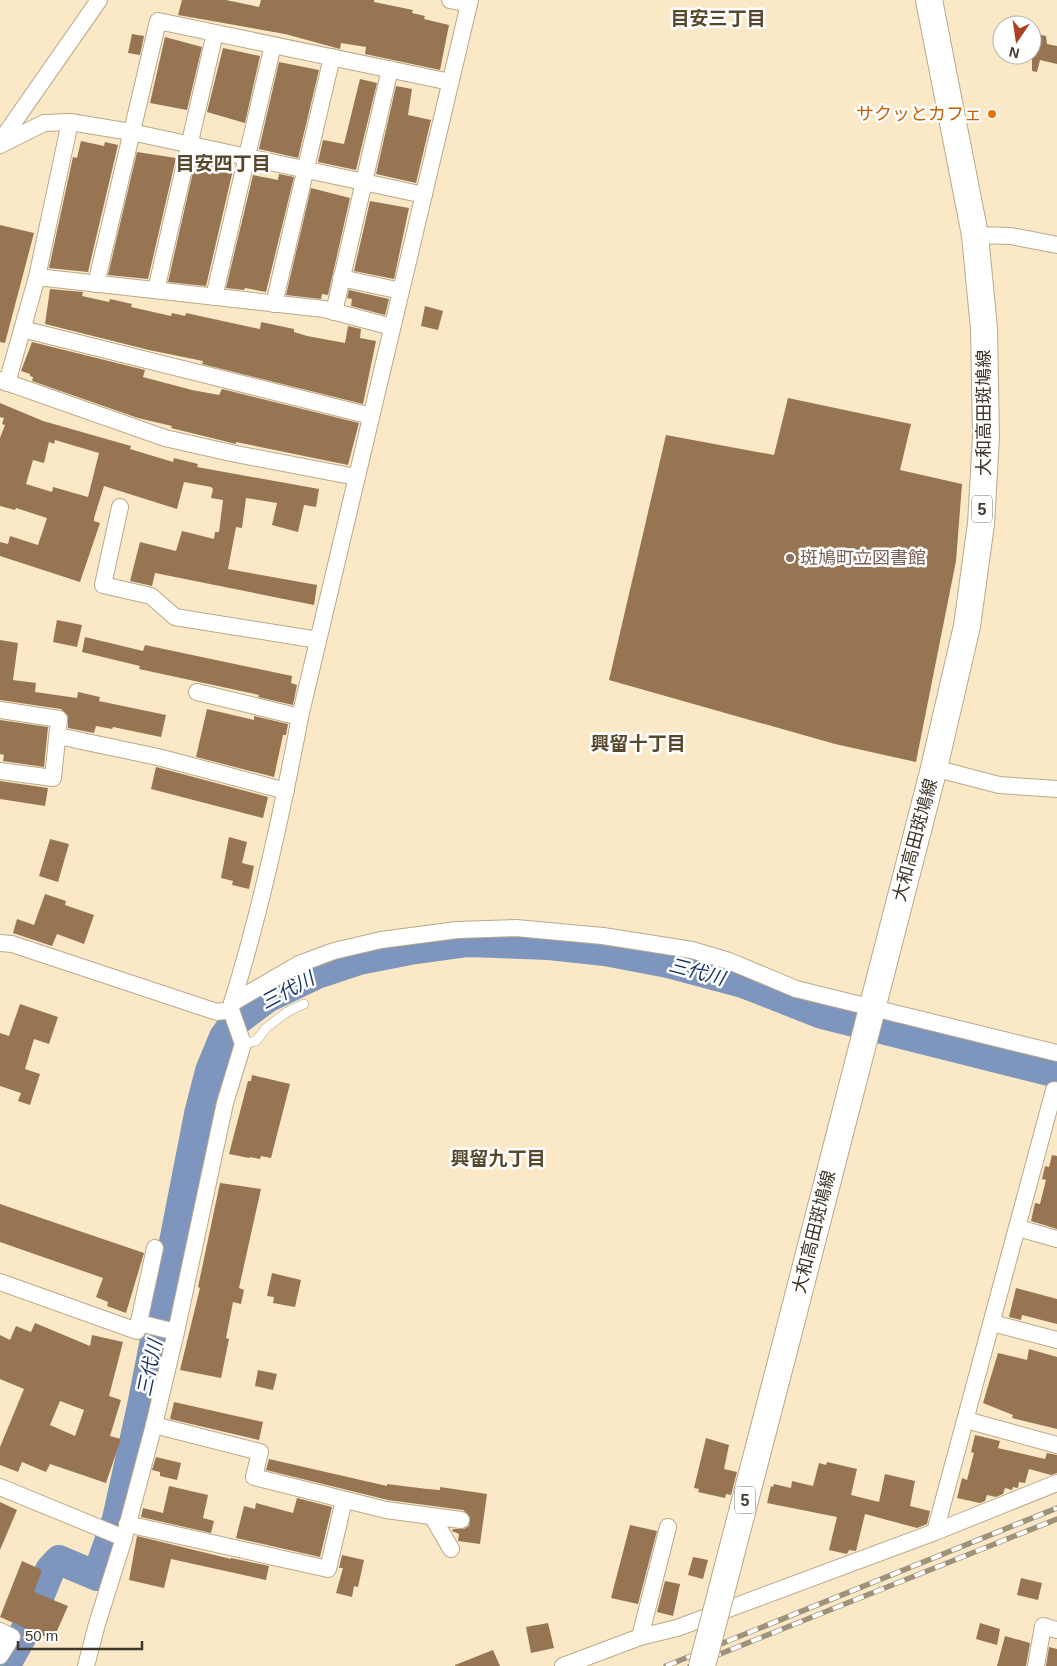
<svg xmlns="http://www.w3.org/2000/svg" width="1057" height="1666" viewBox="0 0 1057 1666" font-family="Arial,'Noto Sans JP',sans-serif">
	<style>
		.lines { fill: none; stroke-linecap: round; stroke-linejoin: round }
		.river { stroke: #7e95bd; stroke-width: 30 }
		.building { fill: #977552; fill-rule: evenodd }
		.lane-casing { stroke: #baa98a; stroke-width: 10 }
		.street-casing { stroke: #baa98a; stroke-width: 18 }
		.primary-casing { stroke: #baa98a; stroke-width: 28 }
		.lane { stroke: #fff; stroke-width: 9 }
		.street { stroke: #fff; stroke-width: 16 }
		.primary { stroke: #fff; stroke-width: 26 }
		.rail-casing { stroke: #9e927a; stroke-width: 5.5 }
		.rail { stroke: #fff; stroke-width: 4; stroke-dasharray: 11; stroke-linecap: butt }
		.primary-bridge-casing { stroke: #baa98a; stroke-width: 28; stroke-linecap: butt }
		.primary-bridge { stroke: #fff; stroke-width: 26 }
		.food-dot { fill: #e8710a; stroke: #fff; stroke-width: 2 }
		.education-dot { fill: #8d6e63; stroke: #fff; stroke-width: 2 }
		.labels { text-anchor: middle; stroke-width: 5; stroke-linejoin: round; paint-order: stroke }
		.shield { fill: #fff; stroke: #78736a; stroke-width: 1 }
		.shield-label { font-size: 16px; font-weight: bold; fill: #3e372a }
		.food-label { font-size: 18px; fill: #c56008; stroke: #fff; text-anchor: end }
		.street-label { font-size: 18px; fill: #3e372a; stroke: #fff }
		.education-label { font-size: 18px; fill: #785e54; stroke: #fff; text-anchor: start }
		.neighbourhood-label { font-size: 19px; font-weight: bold; fill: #57482c; stroke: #fff }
		.water-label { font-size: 19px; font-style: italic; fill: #183567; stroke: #fff }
	</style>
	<rect width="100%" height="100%" fill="#fae8c7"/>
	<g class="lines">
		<!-- river -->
		<path class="river" d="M5 1666 26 1629 50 1570 59 1560 97 1576 117 1519 142 1406 199 1114 210 1071 224 1037 235 1022 267 998 317 974 359 960 410 950 468 942 549 945 605 951 668 963 743 983 822 1014 1057 1073"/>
	</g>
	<!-- building -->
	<g class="building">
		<path d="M182 0H226L259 7 261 0H374V2L413 10 412 13 425 16 424 19 449 25 440 70 365 54 366 47 341 43 340 49 285 34 178 15Z"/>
		<path d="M1032 33 1046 36 1047 44 1057 46V64L1040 60 1037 72 1032 71Z"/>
		<path d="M132 34 144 36 140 55 128 53Z"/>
		<path d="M165 37 202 47 187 110 150 103Z"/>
		<path d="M223 48 260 56 245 123 207 112Z"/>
		<path d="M279 62 319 70 298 158 259 149Z"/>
		<path d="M360 79 377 83 356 170 318 162 323 140 344 144Z"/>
		<path d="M396 86 412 89 408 115 431 120 416 183 376 174Z"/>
		<path d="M81 141 104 146 105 142 118 145 88 272 49 268 73 157 77 158Z"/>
		<path d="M137 152 176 158 148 279 108 275Z"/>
		<path d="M195 163 233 170 206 286 168 282Z"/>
		<path d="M279 174 294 177 266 292 245 288 244 290 226 288 253 175 278 180Z"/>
		<path d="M311 188 350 198 328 295 322 294 321 299 286 295Z"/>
		<path d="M370 201 409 208 394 279 354 271Z"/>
		<path d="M0 225 34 233 5 343 0 342Z"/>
		<path d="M50 289 83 292 82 296 109 302 110 299 132 304 131 307 171 316 172 313 185 316 186 313 260 329 261 322 294 329V332L307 336 345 343 348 326 361 329 360 338 376 341 363 404 202 364 203 361 149 350 45 324Z"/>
		<path d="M349 290 389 299 385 315 351 306 352 299 347 298Z"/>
		<path d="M425 306 443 311 438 330 421 326Z"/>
		<path d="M32 342 145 370 143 377 192 390 219 395 222 389 359 423 348 465 236 442V444L171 428 172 426 138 418 32 381 33 377 30 376V374L21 371Z"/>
		<path d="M788 398 911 424 900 470 962 484 956 561 916 762 835 744 609 680 666 435 774 455Z"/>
		<path d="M0 403 43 421 131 446 130 449 173 462 174 458 198 464 197 467 319 489 316 507 304 505 298 532 272 525 277 503 246 498 242 528 236 527 228 569 317 585 314 605 155 573 152 586 130 581 140 542 176 551 182 531 214 539 215 532H219L223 500 211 498 213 489 211 487 184 482 177 509 104 486 94 518V521L100 523 80 582 0 556V542L8 544 10 536 38 545 47 518 16 508 15 510 0 506V438L5 425 2 424 4 418 0 417ZM55 440 99 453 88 497 53 487 52 492 26 484 33 460 44 463 49 442 54 444Z"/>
		<path d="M57 620 82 625 77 647 53 642Z"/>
		<path d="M85 637 143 651 145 645 292 676 291 683 297 685 293 705 258 697 259 695 139 669 140 666 82 652Z"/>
		<path d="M0 640 18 643 13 680 36 683 35 692 77 698 78 692 100 697 99 701 166 715 161 737 113 727 112 729 96 726 94 733 68 728V716L61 709 0 700Z"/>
		<path d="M207 709 254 720V716L288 724 286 735H283L274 777 196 757Z"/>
		<path d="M0 720 48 727 44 767 3 761 4 755 0 754Z"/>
		<path d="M156 767 268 797 263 818 151 789Z"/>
		<path d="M0 781 48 788 45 806 0 799Z"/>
		<path d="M229 837 247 842 242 863 254 866 249 889 232 885 233 881 221 878Z"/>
		<path d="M50 839 69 844 58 882 39 876Z"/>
		<path d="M45 894 66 901 65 905 94 915 84 944 57 934 52 946 13 933 17 919 34 925Z"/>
		<path d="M20 1004 58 1017 49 1044 34 1039 25 1069 40 1074 30 1105 18 1101 21 1093 0 1086V1033L9 1036Z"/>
		<path d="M252 1075 290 1084 271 1158 261 1156 260 1159 250 1157 249 1158 229 1154 248 1081H251Z"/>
		<path d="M1052 1155 1057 1156V1229L1031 1221 1035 1203 1040 1204 1046 1180 1042 1179 1045 1166 1049 1167Z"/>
		<path d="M220 1183 261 1189 239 1288 244 1290 241 1304 233 1302 226 1338 229 1339 221 1378 180 1370 200 1288 198 1287Z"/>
		<path d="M0 1204 144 1253 126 1313 107 1306 108 1302 96 1297 103 1278 0 1242Z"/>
		<path d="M272 1273 301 1280 295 1307 273 1303 274 1297 267 1296Z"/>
		<path d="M1016 1288 1057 1299V1324L1022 1315 1021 1320 1009 1317Z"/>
		<path d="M35 1323 90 1346 92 1335 123 1342 109 1396 121 1400 110 1436 121 1439 106 1483 50 1464 46 1472 22 1462 18 1472 0 1465V1447L24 1389 0 1379V1335L10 1340 16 1326 31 1332ZM60 1401 84 1410 75 1436 50 1425Z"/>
		<path d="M1029 1349 1057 1357V1429L1012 1418 1013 1415 983 1403 998 1353 1027 1360Z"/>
		<path d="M258 1370 277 1374 273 1390 255 1386Z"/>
		<path d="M174 1402 263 1422 259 1440 170 1419Z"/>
		<path d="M975 1435 1000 1441 998 1448 1045 1459 1047 1453 1057 1455V1473L1051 1475 1029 1469 1025 1483 1019 1482 1018 1488 1013 1487 1012 1490 1005 1488 1003 1494 996 1497 987 1495 985 1501 980 1503 957 1498 962 1478 967 1480 974 1453 971 1452Z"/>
		<path d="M706 1438 729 1445 724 1469 737 1472 731 1495 726 1494 725 1498 698 1492 699 1489 694 1488Z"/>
		<path d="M156 1457 181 1463 177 1480 160 1476V1472L152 1470Z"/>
		<path d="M269 1459 387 1486V1484L427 1489 440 1490V1487L487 1494 480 1544 458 1541 459 1534 452 1531 453 1529H464L469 1526 470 1517 463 1510 388 1500 266 1470Z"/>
		<path d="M827 1462 857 1469 851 1495 879 1502 885 1474 915 1481 910 1506 930 1511 927 1524 917 1528 865 1514 856 1551 849 1550 847 1554 829 1550 837 1517 767 1503 771 1486 773 1487 774 1484 791 1488 792 1481 813 1486 819 1463 826 1465Z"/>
		<path d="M169 1486 208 1495 203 1518 214 1521 211 1533 141 1517 143 1508 163 1513Z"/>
		<path d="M297 1498 332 1507 320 1557 236 1538 244 1506 255 1509 256 1503 293 1513Z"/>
		<path d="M0 1502 17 1510 0 1550Z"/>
		<path d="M630 1525 657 1531 638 1604 611 1598Z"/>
		<path d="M137 1536 231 1559V1558L269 1566 266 1580 171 1559 164 1588 129 1580Z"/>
		<path d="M342 1555 364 1560 358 1587 354 1586 352 1597 336 1593 343 1568H339Z"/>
		<path d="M693 1557 708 1560 703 1579 688 1575Z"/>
		<path d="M22 1561 42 1570 34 1592 68 1606 53 1640 0 1617Z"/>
		<path d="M1021 1578 1042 1583 1038 1600 1017 1595Z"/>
		<path d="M665 1581 680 1584 673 1616 657 1612Z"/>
		<path d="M548 1623 554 1648 531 1653 526 1627Z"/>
		<path d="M980 1623 1000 1629 997 1645 976 1639Z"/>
		<path d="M1005 1636 1030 1643 1026 1666H997Z"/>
		<path d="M1049 1647 1057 1649V1666H1046Z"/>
		<path d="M493 1650 500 1666H455V1665Z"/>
	</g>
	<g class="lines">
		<!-- lane casing -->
		<g class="lane-casing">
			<path id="lane" d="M243 1044 256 1041 266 1028 287 1012 304 1004"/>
		</g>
		<!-- street casing -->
		<g class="street-casing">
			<g id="street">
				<path d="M450 0 469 4"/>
				<path d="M0 142 99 0"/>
				<path d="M0 145 44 123 70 122 131 132 424 195"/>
				<path d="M975 235 1011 236 1057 245"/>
				<path d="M37 277 324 309 392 327"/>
				<path d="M341 278 401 291"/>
				<path d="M96 284 158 21 450 82"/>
				<path d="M156 290 215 33"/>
				<path d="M214 297 273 45"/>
				<path d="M274 304 332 57"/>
				<path d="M334 312 390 69"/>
				<path d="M22 329 371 416"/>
				<path d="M0 380 165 438 231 453 356 477"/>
				<path d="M7 383 37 277 70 122"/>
				<path d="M120 507 103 585 151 596 175 617 318 640"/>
				<path d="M197 692 300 717"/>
				<path d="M0 710 59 719 53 778 0 771"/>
				<path d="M58 736 158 757 286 791"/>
				<path d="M934 768 999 785 1057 789"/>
				<path d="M0 943 12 944 217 1012 231 1010"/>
				<path d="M232 1003 299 964 334 951 381 940 457 930 516 928 603 936 692 950 729 961 796 989 1057 1053"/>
				<path d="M1018 1228 1057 1239"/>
				<path d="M0 1282 137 1331 155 1248"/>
				<path d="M139 1323 176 1332"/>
				<path d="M992 1323 1057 1340"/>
				<path d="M966 1420 1057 1445"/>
				<path d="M154 1425 260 1452 254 1477 386 1510 461 1520"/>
				<path d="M0 1487 124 1538"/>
				<path d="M432 1516 451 1549"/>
				<path d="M127 1524 328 1569 344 1500"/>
				<path d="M935 1532 1054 1090"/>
				<path d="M0 1631 12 1637 0 1656"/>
				<path d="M640 1637 668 1527"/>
				<path d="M86 1666 97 1624 124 1538 154 1425 176 1332 225 1103 243 1044 231 1010 232 1003C261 910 282 813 300 717L470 0"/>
				<path d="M563 1666 640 1637 677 1628 935 1532 1057 1483"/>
				<path d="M1036 1666 1043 1626 1057 1630"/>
			</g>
		</g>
		<!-- primary casing -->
		<g class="primary-casing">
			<path id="primary" d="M788 1335 934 768 967 626 981 524 986 437 984 329 975 235 929 0"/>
		</g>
		<!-- lane -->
		<use href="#lane" class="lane"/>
		<!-- street -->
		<use href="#street" class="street"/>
		<!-- primary -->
		<use href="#primary" class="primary"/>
		<!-- rail casing -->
		<g class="rail-casing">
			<g id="rail">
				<path d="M666 1666 1057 1508"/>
				<path d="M690 1666 1057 1519"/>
			</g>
		</g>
		<!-- rail -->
		<use href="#rail" class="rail"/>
		<!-- primary-bridge casing -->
		<g class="primary-bridge-casing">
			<path id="primary-bridge" d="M702 1666 788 1335"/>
		</g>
		<!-- primary-bridge -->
		<use href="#primary-bridge" class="primary-bridge"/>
	</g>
	<!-- markers -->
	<circle class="food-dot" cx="992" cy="114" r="5"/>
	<circle class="education-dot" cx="790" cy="558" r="5"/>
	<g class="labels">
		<!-- shield labels -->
		<g class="shield">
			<rect x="972" y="495.5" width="20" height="27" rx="4"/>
			<rect x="735" y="1486.5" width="20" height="27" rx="4"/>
		</g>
		<g class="shield-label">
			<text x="982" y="515">5</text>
			<text x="745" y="1506">5</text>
		</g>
		<!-- food labels -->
		<g class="food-label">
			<text x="982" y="120">サクッとカフェ</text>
		</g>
		<!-- street labels -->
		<g class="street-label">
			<text transform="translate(984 413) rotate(-90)" y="6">大和高田斑鳩線</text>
			<text transform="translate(915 840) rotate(-75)" y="6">大和高田斑鳩線</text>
			<text transform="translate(814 1232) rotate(-76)" y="6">大和高田斑鳩線</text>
		</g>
		<!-- education labels -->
		<g class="education-label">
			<text x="800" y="564">斑鳩町立図書館</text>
		</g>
		<!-- neighbourhood labels -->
		<g class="neighbourhood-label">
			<text x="718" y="25">目安三丁目</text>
			<text x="223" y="170">目安四丁目</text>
			<text x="638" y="750">興留十丁目</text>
			<text x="498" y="1165">興留九丁目</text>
		</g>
		<!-- water labels -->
		<g class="water-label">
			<text transform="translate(697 971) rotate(15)" y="7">三代川</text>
			<text transform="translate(287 990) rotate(-28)" y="7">三代川</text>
			<text transform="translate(149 1368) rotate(-78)" y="7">三代川</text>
		</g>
	</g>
	<!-- north arrow -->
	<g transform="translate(1017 40) rotate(193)"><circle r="24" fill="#ffffff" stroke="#b2afaa"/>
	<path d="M0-4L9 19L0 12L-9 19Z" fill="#a94122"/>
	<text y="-8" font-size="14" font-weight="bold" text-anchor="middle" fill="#3e372a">N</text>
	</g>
	<!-- scale -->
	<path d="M18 1641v8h124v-8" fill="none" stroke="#3e372a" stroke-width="2.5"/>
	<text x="25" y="1641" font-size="15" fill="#3e372a" stroke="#ffffff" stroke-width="4" paint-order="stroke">50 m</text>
</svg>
